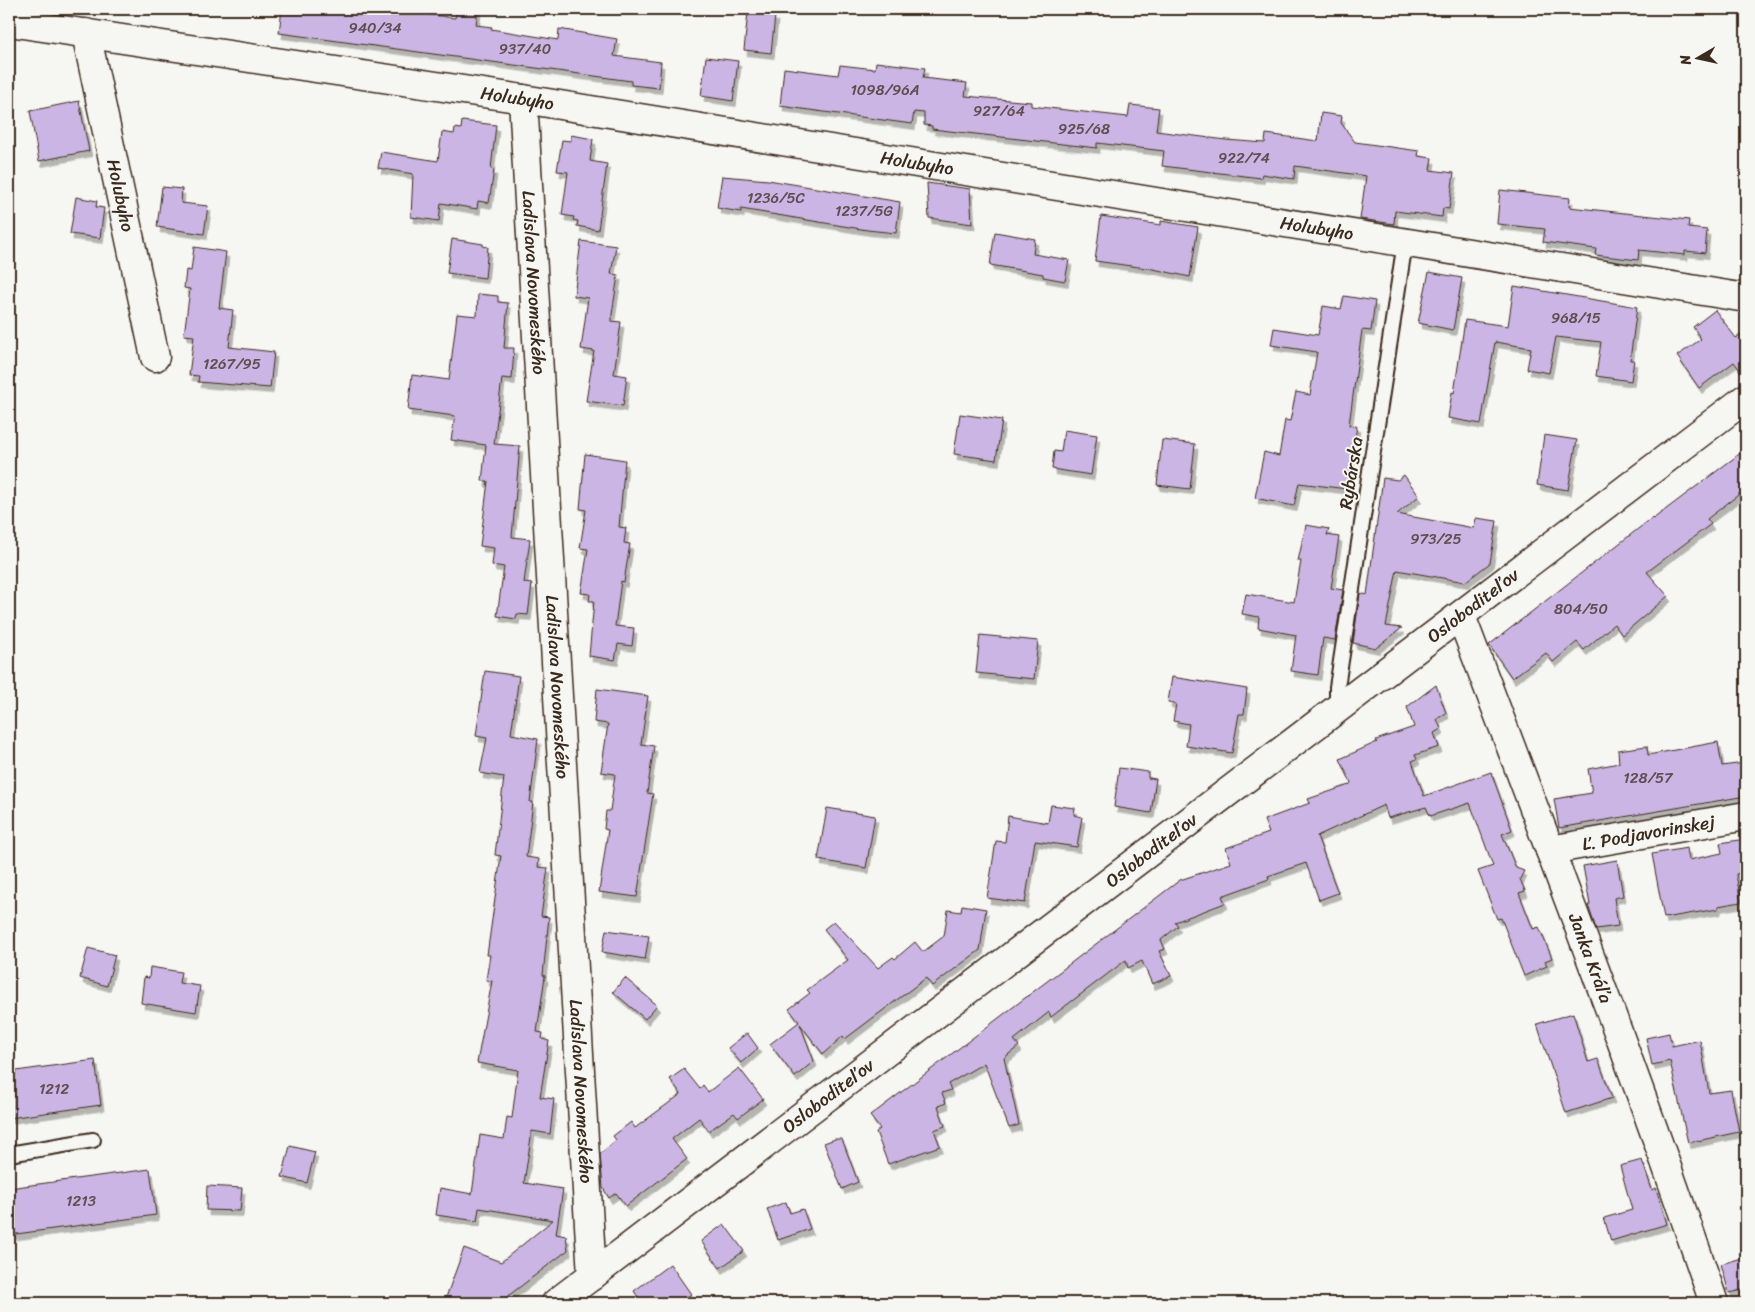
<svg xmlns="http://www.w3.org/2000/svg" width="1755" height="1312" viewBox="0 0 1755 1312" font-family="Sriracha,sans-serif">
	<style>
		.building { fill: #cbb5e4; stroke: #3b2a1e; filter: url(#shadow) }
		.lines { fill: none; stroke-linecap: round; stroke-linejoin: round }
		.lane-casing { stroke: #3b2a1e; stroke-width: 18 }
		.street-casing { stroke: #3b2a1e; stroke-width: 31 }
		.lane { stroke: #f6f6f2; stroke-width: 14 }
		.street { stroke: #f6f6f2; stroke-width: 28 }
		.labels { text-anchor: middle; stroke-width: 4; stroke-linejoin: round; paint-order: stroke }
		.number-label { font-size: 15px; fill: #5f4d50 }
		.street-label { font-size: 18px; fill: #3b2a1e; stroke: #f6f6f2 }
	</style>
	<defs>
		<filter id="shadow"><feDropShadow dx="3" dy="5.5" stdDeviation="0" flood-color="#0004"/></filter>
	</defs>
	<rect width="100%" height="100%" fill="#f6f6f2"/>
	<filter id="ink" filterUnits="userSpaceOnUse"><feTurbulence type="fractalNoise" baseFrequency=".02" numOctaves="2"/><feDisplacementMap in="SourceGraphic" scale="10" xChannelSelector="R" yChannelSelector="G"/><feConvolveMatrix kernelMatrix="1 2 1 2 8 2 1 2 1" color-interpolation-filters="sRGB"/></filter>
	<g filter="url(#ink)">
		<!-- building -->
		<g class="building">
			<path d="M282 9H418V13L455 18 457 9H478L476 25 492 27 491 29 558 40 559 29 617 39 614 56 661 62 659 88 631 85V81L279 33Z"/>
			<path d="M748 12 775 16 771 53 744 50Z"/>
			<path d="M706 57 738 61 733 101 701 96Z"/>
			<path d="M876 62 925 68 923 78 967 83 965 96 1031 102V106L1128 117 1130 105 1159 108 1156 131 1226 140 1265 143 1266 134 1318 141 1321 113 1342 116 1341 123 1355 142 1419 151 1418 156 1432 158 1430 170 1454 173 1449 209 1443 208 1442 217 1395 211 1394 224 1360 219 1366 176 1295 166 1294 179 1262 174 1261 178 1162 166 1164 151 1097 143V148L932 129V126L924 125V113L914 112 912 124 780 106 784 68 838 75 840 65 875 69Z"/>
			<path d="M79 101 89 151 39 161 30 111Z"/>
			<path d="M462 121 496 125 491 169 494 170 489 203 478 201 477 209 441 203 439 221 411 217 413 174 378 168 381 152 438 161 442 132 454 134 455 128 461 129Z"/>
			<path d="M571 135 593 139 590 161 607 164 598 230 577 226 578 221 573 220 574 217 562 215 568 172 557 171 562 140 571 141Z"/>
			<path d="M722 176 768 180 900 202 896 233 867 230 741 209V212L717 208Z"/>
			<path d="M927 183 970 189 972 224 929 218Z"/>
			<path d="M162 187 182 189 181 203 208 206 204 234 157 227Z"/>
			<path d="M1500 190 1570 198 1569 207 1689 220 1688 228 1707 230 1705 253 1685 251V255L1639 250 1638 260 1595 255 1596 249 1543 242 1545 229 1497 224Z"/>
			<path d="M76 197 97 201 96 207 104 208 100 238 70 234Z"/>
			<path d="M1101 216 1161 225V221L1198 227 1190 277 1153 269 1095 261Z"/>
			<path d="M995 232 1035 239 1033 254 1069 260 1065 281 1043 277V274L990 265Z"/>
			<path d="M452 239 483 244V246L488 247 485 278 447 273Z"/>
			<path d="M581 241 616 246 611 274 618 275 611 321 621 322 614 374 627 376 623 406 586 401 594 351 581 349 588 298 574 296Z"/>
			<path d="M194 247 226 252 219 308 233 310 229 347 274 352 270 388 198 382 199 376 189 375 194 336 184 335 190 289 184 288 186 270 191 271Z"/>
			<path d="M1429 272 1462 278 1453 330 1418 323Z"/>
			<path d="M1514 286 1637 307 1630 360H1634L1631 381 1596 376 1601 342 1556 337 1549 373 1527 369 1531 348 1495 342 1481 424 1448 418 1452 392 1454 393 1465 320 1508 326Z"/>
			<path d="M478 294 498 296V302L508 303 504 348H514L512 379 502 378 494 444 520 446 512 537 530 539 524 583 532 584 528 615 517 614 516 619 497 616 504 567 492 565 494 548 480 546 488 481H482L486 445 451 440 455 416 408 410 412 375 449 380 457 314 477 316Z"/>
			<path d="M1344 296 1375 301 1371 331 1362 330 1349 425 1357 426 1347 489 1299 483 1294 506 1255 498 1264 452 1279 456 1285 420 1290 421 1296 392 1310 395 1317 352 1271 345 1274 328 1318 335 1323 306 1341 309Z"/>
			<path d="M1715 310 1736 338 1746 331V378L1734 362 1699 388 1677 356 1701 339 1693 327Z"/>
			<path d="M960 414 1002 420 996 460 954 454Z"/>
			<path d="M1064 430 1097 435 1091 475 1052 469 1054 451 1061 452Z"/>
			<path d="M1544 435 1577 440 1568 490 1537 485Z"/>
			<path d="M1162 440 1195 444 1190 489 1157 485Z"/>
			<path d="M1746 449V489L1707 519 1711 524 1647 572 1668 596 1622 635 1614 624 1584 650 1577 642 1553 662 1546 653 1512 678 1489 645 1652 518 1653 519Z"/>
			<path d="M585 454 625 460 619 527 626 528 624 543 630 544 624 582 621 581 615 626 634 628 632 646 618 644 615 660 589 656 594 601H589L590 594 581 593 588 549 580 548 586 510 580 509Z"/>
			<path d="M1404 475 1419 496 1397 514 1474 528 1476 518 1497 521 1490 563 1465 582 1397 570 1386 626 1402 628 1376 648 1353 643 1360 593 1367 595 1383 478 1398 480Z"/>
			<path d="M1306 525 1329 529 1327 535 1339 537 1331 588 1343 590 1335 640 1323 638 1318 675 1291 671 1296 635 1258 628 1259 617 1242 614 1246 594 1294 602 1301 561H1298Z"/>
			<path d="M980 635 1038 641 1034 679 976 673Z"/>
			<path d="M485 671 519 676 511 734 538 739 530 802H533L526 857 539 859 538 867 548 868 541 916 549 917 543 975 545 976 537 1032 543 1033 542 1039 549 1041 540 1097 554 1099 550 1134 532 1131 524 1183 563 1189 556 1234 566 1236 568 1250 499 1303H444L464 1248 501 1262 553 1220 479 1208 477 1221 436 1215 440 1188 472 1194 480 1135 504 1139 507 1117 512 1118 518 1070 477 1063 492 981 486 980 490 955H487L501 856 495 855 504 777 480 773 487 738 476 736Z"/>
			<path d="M1172 677 1247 689 1244 714H1239L1232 753 1186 746 1189 724 1173 721 1176 704 1168 702Z"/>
			<path d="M1436 685 1446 713 1437 719 1441 729 1434 733 1439 747 1415 755 1417 759 1412 761 1424 796 1491 772 1512 830 1502 834 1516 868 1524 871 1520 879 1525 891 1519 893 1533 929 1539 927 1552 958 1545 961 1547 966 1524 976 1501 918 1497 919 1478 871 1493 866 1470 803 1430 816 1426 807 1388 818 1384 805 1317 836 1338 893 1319 900 1306 863 1268 876 1269 879 1222 896 1225 903 1175 922 1178 926 1161 940 1165 949 1159 951 1171 976 1152 984 1142 961 1128 968 1126 960 1051 1017 1049 1012 1014 1040 1019 1046 1004 1058 1019 1125 1009 1128 984 1063 948 1084 951 1090 942 1093 946 1103 938 1106 945 1126 934 1130 940 1146 888 1164 876 1132 880 1129 870 1116 1180 880 1231 863 1226 848 1269 833 1264 820 1310 803 1308 799 1349 785 1351 783 1340 759 1377 742 1376 740 1414 727 1407 707Z"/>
			<path d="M597 689 648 696 641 744 654 746 647 793 653 794 637 897 599 892 608 830 604 829 606 811H610L615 774 601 772 608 724 594 722Z"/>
			<path d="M1718 742 1722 766 1744 763 1746 796 1559 828 1554 799 1592 793 1588 769 1619 763 1618 750 1647 746 1648 755Z"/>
			<path d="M1119 768 1148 772V778L1156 779 1151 813 1114 807Z"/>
			<path d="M1051 805 1075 808 1074 815 1082 817 1077 847 1035 841 1025 903 987 898 996 841 1005 842 1008 816 1048 823Z"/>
			<path d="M827 808 875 816 866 868 818 860Z"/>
			<path d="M1746 839V872L1736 874 1741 902 1718 906V909L1664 918 1652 854 1687 848 1689 860 1722 853 1720 843Z"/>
			<path d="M1617 860 1623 896 1614 898 1618 926 1596 929 1588 905H1590L1583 866Z"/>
			<path d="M962 905 986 909 980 950 932 986 926 978 845 1039 843 1036 823 1054 800 1024 814 1061 795 1077 770 1044 799 1022 789 1009 810 993 807 990 848 960 824 929 834 921 878 968 893 957 895 959 915 942 923 952 944 936 948 910 961 912Z"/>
			<path d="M606 930 649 936 645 959 602 952Z"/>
			<path d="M88 948 115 955 107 986 80 978Z"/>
			<path d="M150 967 181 972 179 983 200 986 196 1012 141 1003 144 977 149 978Z"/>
			<path d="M625 978 657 1005 645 1019 613 992Z"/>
			<path d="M1573 1013 1588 1062 1598 1059 1612 1098 1566 1113 1537 1024Z"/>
			<path d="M747 1033 758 1048 741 1063 728 1048Z"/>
			<path d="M1669 1033 1672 1046 1700 1040 1709 1093 1731 1090 1739 1132 1688 1143 1670 1061 1652 1065 1646 1038Z"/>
			<path d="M95 1060 101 1105 9 1118V1072Z"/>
			<path d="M739 1068 763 1099 738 1118 734 1113 709 1131 699 1118 672 1139 687 1159 626 1206 616 1193 609 1198 603 1188 600 1154 616 1140 613 1136 631 1122 635 1128 681 1094 670 1079 684 1069 700 1089 703 1085 708 1092Z"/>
			<path d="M835 1139H842L858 1182 842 1189 824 1143Z"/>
			<path d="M290 1146 315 1152 307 1183 282 1177Z"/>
			<path d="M1642 1160 1652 1190 1656 1188 1667 1224 1611 1241 1604 1218 1632 1210 1620 1166Z"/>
			<path d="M150 1169 156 1215 9 1235V1188Z"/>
			<path d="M207 1186 242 1188 240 1211 206 1210Z"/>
			<path d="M786 1202 790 1213 803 1209 810 1229 778 1240 767 1209Z"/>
			<path d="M724 1224 744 1251 720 1268 701 1241Z"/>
			<path d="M1746 1257V1289L1729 1293 1721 1264Z"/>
			<path d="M670 1264 691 1294 679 1303H642L634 1291Z"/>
		</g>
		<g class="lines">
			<!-- lane casing -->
			<g class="lane-casing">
				<g id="lane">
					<path d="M1337 709V687L1405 242"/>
					<path d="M9 1154 93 1140"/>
				</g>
			</g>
			<!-- street casing -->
			<g class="street-casing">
				<g id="street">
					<path id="s1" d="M9 22 523 99 1746 298"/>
					<path id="s2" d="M86 33 155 357"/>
					<path id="s3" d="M523 99 592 1276"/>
					<path id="s4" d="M1461 616C1548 845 1636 1072 1714 1303"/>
					<path id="s5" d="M1550 850 1746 816"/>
					<path id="s6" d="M556 1303 1746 398"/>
				</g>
			</g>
			<!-- lane -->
			<use href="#lane" class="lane"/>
			<!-- street -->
			<use href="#street" class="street"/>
		</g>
	</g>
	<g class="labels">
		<!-- number labels -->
		<g class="number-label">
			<text x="375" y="33">940/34</text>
			<text x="525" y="54">937/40</text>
			<text x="885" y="95">1098/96A</text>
			<text x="999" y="116">927/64</text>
			<text x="1084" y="134">925/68</text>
			<text x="1244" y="163">922/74</text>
			<text x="776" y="203">1236/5C</text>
			<text x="864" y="216">1237/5G</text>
			<text x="1576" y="323">968/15</text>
			<text x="232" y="369">1267/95</text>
			<text x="1436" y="544">973/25</text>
			<text x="1581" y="614">804/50</text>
			<text x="1648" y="783">128/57</text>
			<text x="54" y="1094">1212</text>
			<text x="81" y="1206">1213</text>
		</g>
		<!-- street labels -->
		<g class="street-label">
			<text dy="6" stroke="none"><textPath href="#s1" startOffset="514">Holubyho</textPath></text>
			<text dy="6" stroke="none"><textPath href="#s1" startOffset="919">Holubyho</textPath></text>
			<text dy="6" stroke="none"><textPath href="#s2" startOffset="166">Holubyho</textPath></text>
			<text dy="6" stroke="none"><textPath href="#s1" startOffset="1324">Holubyho</textPath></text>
			<text dy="6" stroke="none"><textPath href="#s3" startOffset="184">Ladislava Novomeského</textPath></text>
			<text transform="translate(1351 473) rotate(-81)" y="6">Rybárska</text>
			<text dy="6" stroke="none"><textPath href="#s6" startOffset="1152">Osloboditeľov</textPath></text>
			<text dy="6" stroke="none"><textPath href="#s3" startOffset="589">Ladislava Novomeského</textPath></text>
			<text dy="6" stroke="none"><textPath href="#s5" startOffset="100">Ľ. Podjavorinskej</textPath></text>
			<text dy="6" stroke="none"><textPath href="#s6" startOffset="748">Osloboditeľov</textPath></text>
			<text dy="6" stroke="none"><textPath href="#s4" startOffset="366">Janka Kráľa</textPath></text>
			<text dy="6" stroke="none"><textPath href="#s3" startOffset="994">Ladislava Novomeského</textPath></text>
			<text dy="6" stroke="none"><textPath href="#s6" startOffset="342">Osloboditeľov</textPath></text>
		</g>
	</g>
	<!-- margin -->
	<rect width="1755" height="1312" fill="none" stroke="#f6f6f2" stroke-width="30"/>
	<rect x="15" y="15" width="1725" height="1282" fill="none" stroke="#3b2a1e" stroke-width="2" filter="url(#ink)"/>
	<!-- north arrow -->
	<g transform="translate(1698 58) rotate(261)" stroke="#f6f6f2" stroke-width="4" paint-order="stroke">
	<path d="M0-4L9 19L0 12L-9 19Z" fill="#3b2a1e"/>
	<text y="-8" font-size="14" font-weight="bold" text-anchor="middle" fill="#3b2a1e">N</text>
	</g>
</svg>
